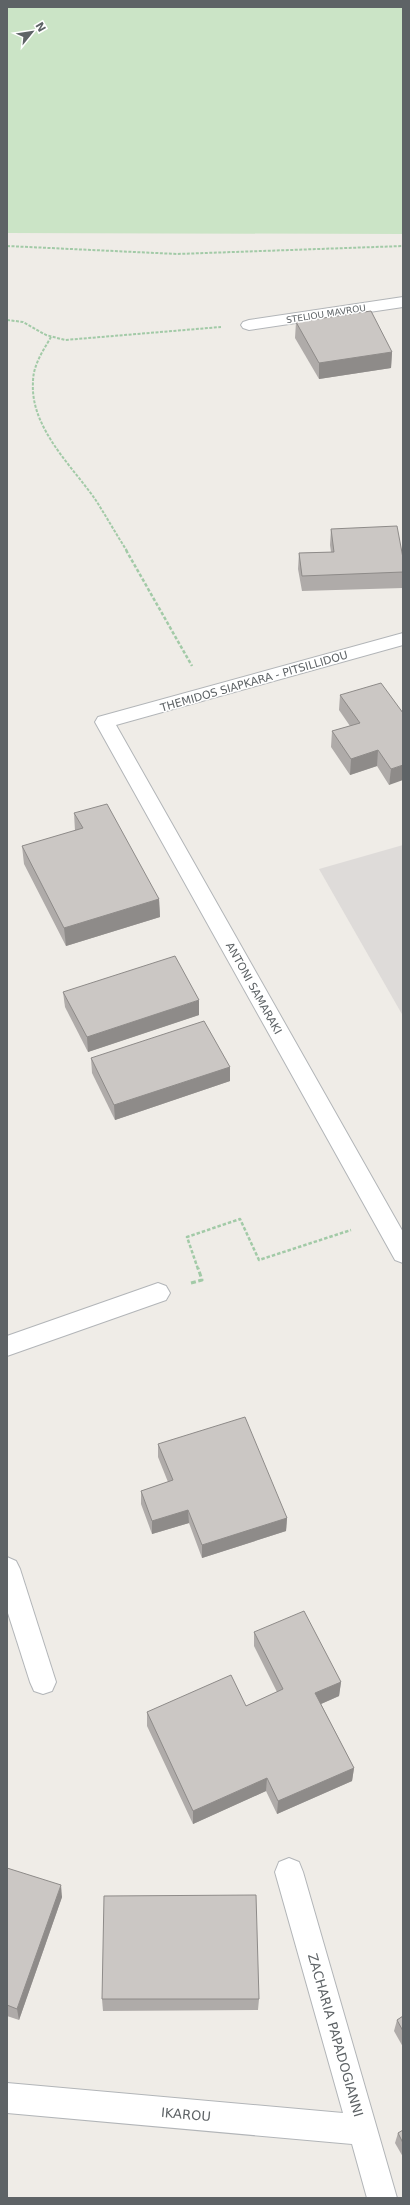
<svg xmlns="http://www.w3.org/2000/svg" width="410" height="2205" viewBox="0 0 410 2205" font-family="'DejaVu Sans',sans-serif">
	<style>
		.industrial { fill: #dedbd9 }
		.green { fill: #cbe4c6 }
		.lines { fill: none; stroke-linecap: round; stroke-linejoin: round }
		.minor-casing { stroke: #b2b5b8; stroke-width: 2 }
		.path-far2 { stroke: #a2caa7; stroke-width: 2; stroke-dasharray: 3 1.5; stroke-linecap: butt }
		.path-far1 { stroke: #a2caa7; stroke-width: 2.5; stroke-dasharray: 3.5 2; stroke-linecap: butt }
		.path { stroke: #a2caa7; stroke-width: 3; stroke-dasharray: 5 2.5; stroke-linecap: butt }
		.minor { fill: #fff; fill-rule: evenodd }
		.wall { fill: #afaba9 }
		.shaded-wall { fill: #8e8b89 }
		.building { fill: #cbc7c4; stroke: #8e8b89 }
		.labels { text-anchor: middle; stroke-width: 3; stroke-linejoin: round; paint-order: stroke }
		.far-street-label { font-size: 9px; fill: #5e6366; stroke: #fff }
		.street-label { font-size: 11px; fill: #5e6366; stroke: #fff }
		.near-street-label { font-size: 13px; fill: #5e6366; stroke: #fff }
	</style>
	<rect width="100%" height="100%" fill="#efece7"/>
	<!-- industrial -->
	<path class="industrial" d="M403 845V1016L319 869Z"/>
	<!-- green -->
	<path class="green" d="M7 7H403V234L7 233Z"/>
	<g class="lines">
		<!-- minor casing -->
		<g class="minor-casing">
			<g id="minor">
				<path d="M403 297V307L249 330 243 328 241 325 243 322 249 320Z"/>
				<path d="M403 633V645L116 725 403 1232V1263L395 1260 95 722 98 717Z"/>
				<path d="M158 1283 166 1286 170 1293 166 1300 7 1356V1336Z"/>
				<path d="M7 1557 16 1561 20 1569 56 1682 52 1691 43 1694 34 1691 30 1682 7 1610Z"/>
				<path d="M289 1858 299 1862 303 1872 397 2198H367L352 2144 7 2113V2083L343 2113 275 1872 279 1862Z"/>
			</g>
		</g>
		<!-- path-far2 -->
		<g class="path-far2">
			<path d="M7 246 177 254 403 246"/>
			<path d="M7 320 23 322 46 335 65 340 221 327"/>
			<path d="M51 337C43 351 33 365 33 382 30 427 71 465 95 499 106 516 116 534 127 551"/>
		</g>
		<!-- path-far1 -->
		<g class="path-far1">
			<path d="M126 550 192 666"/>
			<path d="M198 1269 187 1237 240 1219 259 1260 351 1230"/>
		</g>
		<!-- path -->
		<path class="path" d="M191 1283 202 1280 198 1268"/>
		<!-- minor -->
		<use href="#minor" class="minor"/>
	</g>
	<!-- wall -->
	<g class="wall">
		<path d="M296 322 392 352 391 368 319 379 295 338Z"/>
		<path d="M331 529 403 558V588L302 591 298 569 299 553 331 552 330 545Z"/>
		<path d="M340 695 403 713 389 785 377 766 350 775 331 747 332 731 350 726 339 710Z"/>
		<path d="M74 813 159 899 160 917 66 946 24 864 22 846 75 831Z"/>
		<path d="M63 992 199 1015 88 1052 65 1007Z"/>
		<path d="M91 1058 230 1067V1081L115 1120 92 1073Z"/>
		<path d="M158 1444 287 1518 286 1531 202 1558 189 1523 152 1534 141 1504V1491L168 1482 158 1457Z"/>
		<path d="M254 1632 341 1682 339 1696 321 1704 354 1768 352 1781 277 1814 266 1791 193 1824 147 1726V1712L246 1706 277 1692 254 1646Z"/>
		<path d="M7 1868 62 1897 19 2020 7 2016Z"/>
		<path d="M102 1999H259L258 2010 103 2011Z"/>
		<path d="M403 2016V2047L394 2031 397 2020Z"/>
		<path d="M403 2130V2157L395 2143 398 2133Z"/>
	</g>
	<!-- shaded-wall -->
	<g class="shaded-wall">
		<path d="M392 352 391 368 319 379V363Z"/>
		<path d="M378 750 377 766 350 775 351 759Z"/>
		<path d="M403 765V780L389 785 391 769Z"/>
		<path d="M159 899 160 917 66 946 64 928Z"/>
		<path d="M199 1000V1015L88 1052 87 1037Z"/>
		<path d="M230 1067V1081L115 1120 114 1105Z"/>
		<path d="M188 1510 189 1523 152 1534V1521Z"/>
		<path d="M287 1518 286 1531 202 1558V1545Z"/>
		<path d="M341 1682 339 1696 314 1707 315 1693Z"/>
		<path d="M354 1768 352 1781 277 1814 278 1801Z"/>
		<path d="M267 1778 266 1791 193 1824V1811Z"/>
		<path d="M61 1885 62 1897 19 2020 17 2009Z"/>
	</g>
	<!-- building -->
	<g class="building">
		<path d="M371 311 392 352 319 363 296 322Z"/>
		<path d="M397 526 403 558V572L302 576 299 553 334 552 331 529Z"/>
		<path d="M381 683 403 713V765L391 769 378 750 351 759 332 731 360 723 340 695Z"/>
		<path d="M107 804 159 899 64 928 22 846 83 828 74 813Z"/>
		<path d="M175 956 199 1000 87 1037 63 992Z"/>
		<path d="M204 1021 230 1067 114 1105 91 1058Z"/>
		<path d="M245 1417 287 1518 202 1545 188 1510 152 1521 141 1491 173 1480 158 1444Z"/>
		<path d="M304 1611 341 1682 315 1693 354 1768 278 1801 267 1778 193 1811 147 1712 231 1675 246 1706 283 1689 254 1632Z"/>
		<path d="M7 1868 61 1885 17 2009 7 2005Z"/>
		<path d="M256 1895 259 1999H102L104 1896Z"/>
		<path d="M403 2016V2031L397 2020Z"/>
		<path d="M403 2130V2143L398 2133Z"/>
	</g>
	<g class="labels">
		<!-- far-street labels -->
		<g class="far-street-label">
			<text transform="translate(326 314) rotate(-9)" y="3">STELIOU MAVROU</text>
		</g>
		<!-- street labels -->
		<g class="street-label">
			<text transform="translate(254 681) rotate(-16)" y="4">THEMIDOS SIAPKARA - PITSILLIDOU</text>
			<text transform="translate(254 988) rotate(61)" y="4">ANTONI SAMARAKI</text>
		</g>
		<!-- near-street labels -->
		<g class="near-street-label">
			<text transform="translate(336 2035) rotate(74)" y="5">ZACHARIA PAPADOGIANNI</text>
			<text transform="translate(186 2114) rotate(5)" y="5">IKAROU</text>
		</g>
	</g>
	<!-- border -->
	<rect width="410" height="2205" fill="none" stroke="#5e6366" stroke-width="16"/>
	<!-- north arrow -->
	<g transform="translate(32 32) rotate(60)" stroke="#ffffff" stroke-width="3" paint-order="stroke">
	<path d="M0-3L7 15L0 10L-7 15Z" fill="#5e6366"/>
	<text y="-6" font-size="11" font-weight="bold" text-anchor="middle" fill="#5e6366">N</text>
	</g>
</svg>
